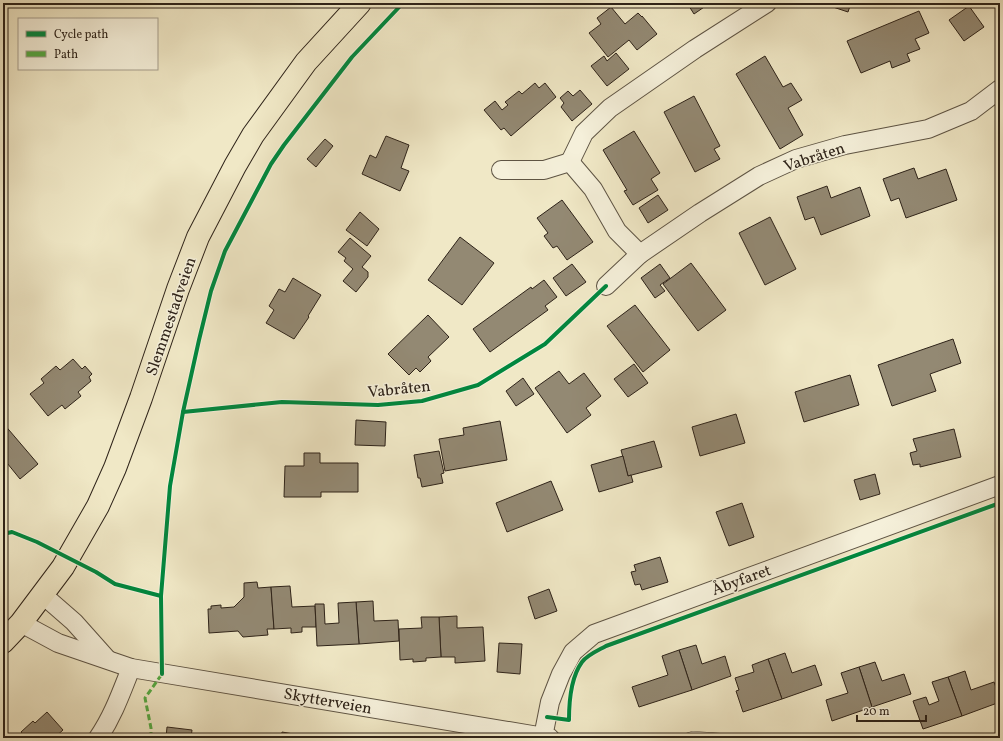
<svg xmlns="http://www.w3.org/2000/svg" width="1003" height="741" viewBox="0 0 1003 741" font-family="Vollkorn,serif">
	<style>
		.building { fill: #938973; stroke: #2e2319 }
		.lines { fill: none; stroke-linecap: round; stroke-linejoin: round }
		.lane-casing { stroke: #5e5444; stroke-width: 10 }
		.street-casing { stroke: #5e5444; stroke-width: 20 }
		.primary-casing { stroke: #2e2319; stroke-width: 24 }
		.lane { stroke: #f5f0da; stroke-width: 9 }
		.street { stroke: #f5f0da; stroke-width: 18 }
		.primary { stroke: #f0e8c6; stroke-width: 22 }
		.quiet { stroke: #54aa42; stroke-width: 3; stroke-dasharray: 6 3; stroke-linecap: butt }
		.cycleway-casing { stroke: #f5f0da; stroke-width: 6 }
		.cycleway { stroke: #00873e; stroke-width: 4 }
		.labels { text-anchor: middle; stroke-width: 3; stroke-linejoin: round; paint-order: stroke }
		.street-label { font-size: 16px; fill: #2e2319; stroke: #f5f0da }
	</style>
	<rect width="100%" height="100%" fill="#f0e8c6"/>
	<filter id="stains"><feTurbulence type="fractalNoise" baseFrequency=".005" numOctaves="4"/><feColorMatrix values="0 0 0 0 .2 0 0 0 0 .09 0 0 0 0 .02 0 0 0 .5 -.17"/></filter>
	<radialGradient id="worn" r=".72"><stop offset=".6" stop-color="#630" stop-opacity="0"/><stop offset="1" stop-color="#630" stop-opacity=".3"/></radialGradient>
	<!-- building -->
	<g class="building">
		<path d="M687 3H710L694 14Z"/>
		<path d="M821 3H851L848 12Z"/>
		<path d="M969 6 984 27 964 41 949 20Z"/>
		<path d="M611 7 625 24 638 13 642 17V16L657 34 637 50 629 40 608 57 589 33 601 24 597 18Z"/>
		<path d="M919 11 929 33 915 39 920 49 907 54 910 61 892 68 890 61 861 73 847 41Z"/>
		<path d="M616 53 629 69 607 86 591 66 604 56 607 61Z"/>
		<path d="M765 56 783 87 791 83 802 100 788 108 803 135 780 149 736 74Z"/>
		<path d="M535 83 539 88 545 83 556 97 511 136 504 128 501 130 484 110 495 101 502 110 508 105 505 102 519 91 522 94Z"/>
		<path d="M580 90 592 104 572 121 561 107 564 103 560 98 568 91 573 96Z"/>
		<path d="M694 96 720 146 714 149 720 159 695 172 664 112Z"/>
		<path d="M634 131 660 173 651 179 658 190 633 205 624 191 627 190 603 150Z"/>
		<path d="M386 136 409 145 401 168 409 171 400 191 362 174 370 155 376 158Z"/>
		<path d="M325 139 333 146 316 167 307 159Z"/>
		<path d="M914 168 918 179 946 169 957 200 906 218 899 198 891 201 883 179Z"/>
		<path d="M827 186 831 198 860 187 870 216 821 235 814 217 805 220 797 197Z"/>
		<path d="M658 195 668 210 648 223 639 208Z"/>
		<path d="M562 200 593 242 567 260 557 246 553 248 544 236 548 233 537 218Z"/>
		<path d="M360 212 379 229 367 246 346 230Z"/>
		<path d="M770 217 796 269 765 285 739 233Z"/>
		<path d="M460 237 494 263 462 305 428 280Z"/>
		<path d="M350 238 371 256 362 267 368 272V277L356 292 343 281 353 269 344 261 346 258 338 252Z"/>
		<path d="M691 263 726 310 698 331 663 284Z"/>
		<path d="M572 264 586 282 566 296 553 278Z"/>
		<path d="M660 264 670 278 660 285 665 291 655 298 641 278Z"/>
		<path d="M293 278 321 295 308 316 309 317 294 339 266 323 274 310 269 306 279 289 285 292Z"/>
		<path d="M544 280 557 297 545 306 548 310 490 352 473 329 531 287 532 289Z"/>
		<path d="M635 305 670 350 643 372 607 326Z"/>
		<path d="M428 315 449 337 428 357 431 361 420 372 416 368 409 375 388 354Z"/>
		<path d="M953 339 961 363 930 374 936 391 892 406 878 365Z"/>
		<path d="M73 359 82 369 85 366 92 374 89 377 91 381 78 392 81 396 65 409 62 405 48 416 30 394 44 383 41 379 56 366 60 370Z"/>
		<path d="M634 364 648 383 628 397 614 379Z"/>
		<path d="M559 371 569 384 584 373 601 396 586 408 591 415 567 433 535 388Z"/>
		<path d="M850 375 859 405 804 422 795 392Z"/>
		<path d="M523 378 534 394 516 406 506 391Z"/>
		<path d="M736 414 745 443 700 456 692 427Z"/>
		<path d="M356 420 386 422 385 446 355 445Z"/>
		<path d="M500 421 507 460 445 471 439 439 464 435 463 428Z"/>
		<path d="M3 423 38 464 20 479 3 458Z"/>
		<path d="M954 429 961 457 920 467V464L913 465 910 453 917 451 913 439Z"/>
		<path d="M654 441 662 467 628 476 621 450Z"/>
		<path d="M439 451 444 473 441 474 443 483 422 487 420 478H418L414 455Z"/>
		<path d="M304 453H320V463H358V492H321V497H284L285 466H304Z"/>
		<path d="M623 456 628 476 631 475 633 482 599 492 591 465Z"/>
		<path d="M875 474 880 494 860 500 854 480Z"/>
		<path d="M551 481 563 510 507 532 496 503Z"/>
		<path d="M742 503 754 537 729 546 716 512Z"/>
		<path d="M660 557 668 582 642 590 640 584 635 585 631 572 636 571 634 565Z"/>
		<path d="M257 582 258 588 271 587 274 629H267L268 635 243 637 238 631 209 633 208 609H211V606L221 605V608L234 607 244 597V583Z"/>
		<path d="M290 586 292 607 315 606 316 627H302V632L291 633V628L274 629 271 587Z"/>
		<path d="M549 589 557 611 535 619 528 597Z"/>
		<path d="M373 601 374 621 398 620 399 641 359 644 356 602Z"/>
		<path d="M356 602 359 644 317 646 315 604H324L325 624 339 623 338 603Z"/>
		<path d="M457 616V628L483 627 485 661 455 663V657H441L439 617Z"/>
		<path d="M421 617H439L441 657 426 658V661L413 662V659L400 660 399 629 422 628Z"/>
		<path d="M499 643 522 644 520 674 497 672Z"/>
		<path d="M696 645 702 664 725 656 731 676 692 690 679 650Z"/>
		<path d="M679 650 692 690 639 707 632 687 668 675 662 656Z"/>
		<path d="M785 653 792 673 815 665 822 685 782 699 768 659Z"/>
		<path d="M768 659 782 699 743 712 736 691 739 690 735 678 754 672 752 665Z"/>
		<path d="M875 662 882 681 904 674 911 694 872 707 859 667Z"/>
		<path d="M859 667 872 707 832 721 826 700 848 693 841 673Z"/>
		<path d="M965 671 971 690 994 682 1000 698V702L962 716 948 677Z"/>
		<path d="M948 677 962 716 923 729 913 701 926 697 929 705 939 701 932 682Z"/>
		<path d="M47 712 63 730 54 738H26L21 732 33 721 35 723Z"/>
		<path d="M167 727 192 730 191 738H166Z"/>
		<path d="M282 732 305 736V738H281Z"/>
	</g>
	<g class="lines">
		<!-- lane casing -->
		<g class="lane-casing">
			<path id="lane" d="M687 738 693 736 720 738"/>
		</g>
		<!-- street casing -->
		<g class="street-casing">
			<g id="street">
				<path d="M570 162 584 133 610 108 695 49 767 3"/>
				<path d="M501 170H544L570 162 593 189 617 231 640 254 700 213 759 176 796 159 845 145 928 129 971 111 1000 89"/>
				<path d="M606 286 640 254"/>
				<path d="M43 595 74 622 107 659"/>
				<path d="M21 623 58 643 131 668 550 738"/>
				<path d="M543 737 550 702 561 674 573 652 594 634 1000 485"/>
				<path d="M98 738C113 716 121 693 131 668"/>
			</g>
		</g>
		<!-- primary casing -->
		<g class="primary-casing">
			<path id="primary" d="M3 642 21 623 63 567 98 506 115 468 141 398 178 289 198 237 235 166 253 135 306 62 360 3"/>
		</g>
		<!-- lane -->
		<use href="#lane" class="lane"/>
		<!-- street -->
		<use href="#street" class="street"/>
		<!-- primary -->
		<use href="#primary" class="primary"/>
		<!-- quiet -->
		<path class="quiet" d="M151 738V728L145 698 162 674"/>
		<!-- cycleway casing -->
		<g class="cycleway-casing">
			<g id="cycleway">
				<path d="M183 412 282 402 378 405 422 401 478 385 545 344 606 286"/>
				<path d="M3 534 12 532 37 542 96 572 115 584 161 596"/>
				<path d="M162 674 161 596 170 486 183 412 199 340 211 291 225 251 271 164 284 145 352 57 403 3"/>
				<path d="M547 717 569 720C569 702 571 677 582 662 587 655 599 650 606 646L1000 503"/>
			</g>
		</g>
		<!-- cycleway -->
		<use href="#cycleway" class="cycleway"/>
	</g>
	<g class="labels">
		<!-- street labels -->
		<g class="street-label">
			<text transform="translate(814 156) rotate(-18)" y="6">Vabråten</text>
			<text transform="translate(170 316) rotate(-71)" y="6">Slemmestadveien</text>
			<text transform="translate(399 388) rotate(-6)" y="6">Vabråten</text>
			<text transform="translate(741 579) rotate(-20)" y="6">Åbyfaret</text>
			<text transform="translate(328 700) rotate(10)" y="6">Skytterveien</text>
		</g>
	</g>
	<!-- margin -->
	<rect width="1003" height="741" fill="none" stroke="#f0e8c6" stroke-width="16"/>
	<rect x="4" y="4" width="995" height="733" fill="none" stroke="#2e2319" stroke-width="2"/>
	<rect x="8" y="8" width="987" height="725" fill="none" stroke="#2e2319"/>
	<!-- legend -->
	<rect x="18" y="18" width="140" height="52" fill="#f5f0da" stroke="#a59e8d"/>
	<rect x="26" y="31" width="20" height="6" fill="#00873e" stroke="#a59e8d"/>
	<text x="54" y="38" font-size="12" fill="#2e2319">Cycle path</text>
	<rect x="26" y="51" width="20" height="6" fill="#54aa42" stroke="#a59e8d"/>
	<text x="54" y="58" font-size="12" fill="#2e2319">Path</text>
	<!-- scale -->
	<path d="M857 715v6h69v-6" fill="none" stroke="#2e2319" stroke-width="2"/>
	<text x="863" y="715" font-size="12" fill="#2e2319" stroke="#f5f0da" stroke-width="3" paint-order="stroke">20 m</text>
	<rect width="100%" height="100%" filter="url(#stains)"/>
	<rect width="100%" height="100%" fill="url(#worn)"/>
</svg>
